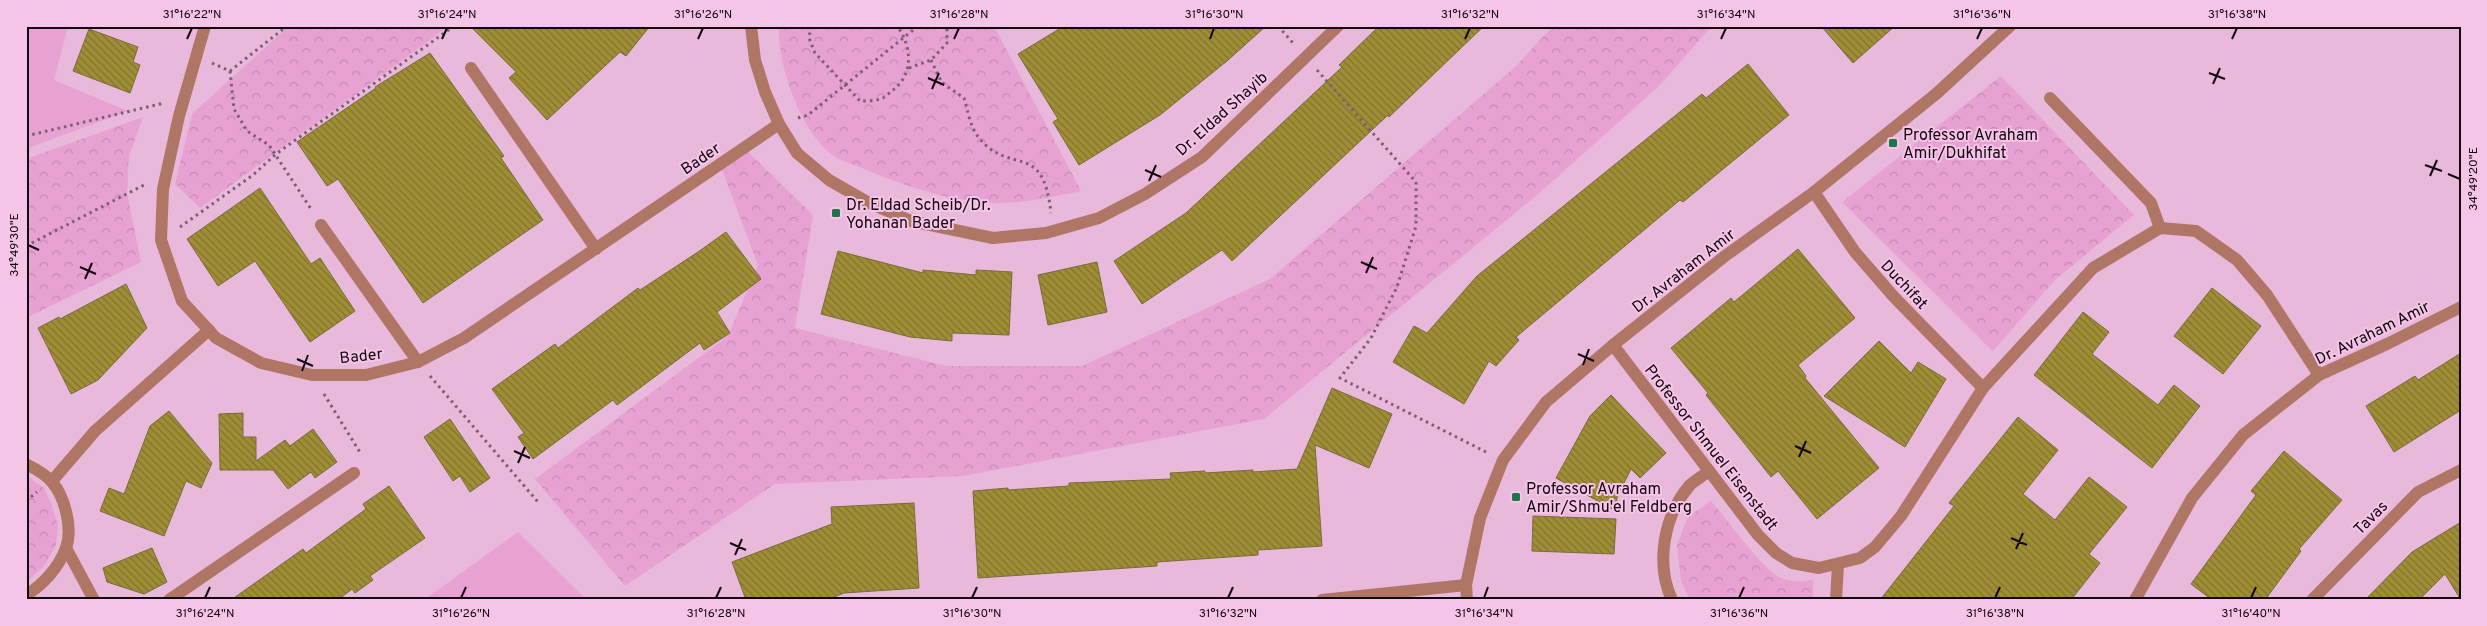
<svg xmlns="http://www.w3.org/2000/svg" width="2487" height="626" viewBox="0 0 2487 626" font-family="Overpass,sans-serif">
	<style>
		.green { fill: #e7a2d3 }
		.park { fill: url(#park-crowns) }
		.building { fill: url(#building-back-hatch); stroke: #776c3b }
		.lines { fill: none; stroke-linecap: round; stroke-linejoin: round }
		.path { stroke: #7c5e73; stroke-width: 3; stroke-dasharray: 2.5 4; stroke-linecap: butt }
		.minor { stroke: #af7665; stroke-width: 12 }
		.ticks { fill: none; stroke: #140610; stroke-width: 2 }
		.poi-dot { fill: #1b764b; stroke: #f5c5e7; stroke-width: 2 }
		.labels { text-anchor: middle; stroke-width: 4; stroke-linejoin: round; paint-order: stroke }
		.street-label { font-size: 16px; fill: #140610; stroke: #f5c5e7 }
		.poi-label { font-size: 16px; fill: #140610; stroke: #f5c5e7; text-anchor: start }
		.neatline { fill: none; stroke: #140610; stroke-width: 2 }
		.ticks-label { font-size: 12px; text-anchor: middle; fill: #140610 }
	</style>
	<defs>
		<pattern id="park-crowns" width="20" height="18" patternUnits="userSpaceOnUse" patternTransform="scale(1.25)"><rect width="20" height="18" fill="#e7a2d3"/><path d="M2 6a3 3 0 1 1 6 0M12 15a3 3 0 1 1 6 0" fill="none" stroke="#c58ab4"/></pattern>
		<pattern id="building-back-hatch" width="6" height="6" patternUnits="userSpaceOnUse" patternTransform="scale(1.25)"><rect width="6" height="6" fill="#a08e36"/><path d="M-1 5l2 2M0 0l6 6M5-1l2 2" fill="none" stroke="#81722c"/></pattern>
	</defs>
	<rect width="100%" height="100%" fill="#e8b9da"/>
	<!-- green -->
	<g class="green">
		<path d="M26 26H68L54 80 128 111 26 149Z"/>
		<path d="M518 532 587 600H424Z"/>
	</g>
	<!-- park -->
	<g class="park">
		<path d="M289 26H449L200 208 175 184 192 114Z"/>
		<path d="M779 26H994L1081 191C1052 197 1022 204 991 203 946 200 905 186 864 169 856 165 847 163 839 159 803 139 777 66 779 26Z"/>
		<path d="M1553 26H1712L1659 86 1536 196 1264 419 963 476 775 484 625 586 535 479 728 336 758 265 721 167 743 147 813 215 795 328 946 366H1082L1270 279 1515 67Z"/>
		<path d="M2001 76 2134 215 2056 279 1993 351 1842 202Z"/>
		<path d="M143 117 129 156 127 193 141 262 26 318V159Z"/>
		<path d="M26 475 44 488 52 506 58 525 56 545 45 565 26 583Z"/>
		<path d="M1711 501C1727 519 1760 566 1779 577 1791 583 1801 582 1813 580V600H1690L1681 581 1677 545 1688 517Z"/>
	</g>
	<!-- building -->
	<g class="building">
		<path d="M470 26H650L626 56 620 52 547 120 509 78 516 72Z"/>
		<path d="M1064 26H1266L1227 61 1160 115 1079 165 1053 122 1058 119 1018 54Z"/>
		<path d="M1379 26H1484L1389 117 1388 115 1232 261 1222 250 1142 304 1114 261 1186 213 1342 67 1339 65Z"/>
		<path d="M1821 26H1895L1853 63Z"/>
		<path d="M89 29 138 47 133 62 140 65 130 93 73 71Z"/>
		<path d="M430 53 504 156 501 158 543 220 423 303 338 179 327 186 297 142 376 88 375 87Z"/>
		<path d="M1748 64 1789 115 1683 202 1680 200 1516 337 1519 340 1496 366 1489 361 1464 404 1393 362 1414 326 1427 333 1477 276 1702 94 1706 98Z"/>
		<path d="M260 188 311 264 320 258 355 311 310 342 255 261 218 286 187 239Z"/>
		<path d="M726 232 761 279 717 312 730 333 704 350 700 343 617 405 613 400 533 459 518 437 524 433 492 389 555 344 558 348 638 288 640 290 698 252Z"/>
		<path d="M1798 249 1855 318 1798 365 1806 376 1805 378 1879 468 1817 519 1778 471 1771 477 1706 395 1708 393 1671 348 1731 298 1734 302Z"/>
		<path d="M838 251 923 273V270L976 275V270L1012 272 1009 335 952 333V341L910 337 821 314Z"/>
		<path d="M1097 262 1107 312 1048 325 1038 275Z"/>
		<path d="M126 284 147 328 98 380 71 394 38 328 59 317 60 319Z"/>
		<path d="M2212 288 2261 326 2223 374 2174 336Z"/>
		<path d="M2083 312 2109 332 2092 354 2158 405 2174 385 2200 406 2152 468 2034 375Z"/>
		<path d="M1879 341 1911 373 1918 362 1946 379 1905 447 1824 396Z"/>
		<path d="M2461 353V410L2394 452 2366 406 2415 376 2418 380Z"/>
		<path d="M1332 388 1392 414 1369 468 1315 445 1322 546 1258 550V555L1157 562V566L978 578 973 491 1008 488V490L1069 486V483L1171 479 1170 473 1205 471V473L1253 470V472L1297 469Z"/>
		<path d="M1611 395 1666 453 1640 478 1631 469 1617 497 1616 511 1556 478 1590 416Z"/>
		<path d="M169 411 212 463 201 488 186 481 164 536 100 511 109 488 124 494 150 426Z"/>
		<path d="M243 413V437H256V461L285 440 290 446 313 429 337 462 315 478 311 472 288 489 273 470H220L219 414Z"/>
		<path d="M2018 417 2058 450 2023 494 2055 520 2089 477 2127 507 2089 554 2100 563 2071 600H1880L1954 506 1949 503Z"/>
		<path d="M450 419 490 478 470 492 460 476 453 481 424 437Z"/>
		<path d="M2284 451 2342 500 2299 549 2301 551 2265 600H2212L2191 584 2256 495 2251 491Z"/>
		<path d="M389 486 425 538 370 576 373 580 355 593 352 589 338 600H231L303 549 306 553 366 509 363 504Z"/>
		<path d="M914 503 919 588 844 593 827 600H746L732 562 832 524 831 507Z"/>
		<path d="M1533 516 1616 519 1614 554 1532 551Z"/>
		<path d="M2461 522V600L2445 574 2419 600H2365L2412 552Z"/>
		<path d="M152 548 167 582 144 594 107 582 103 568Z"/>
	</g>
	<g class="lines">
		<!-- path -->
		<g class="path">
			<path d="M811 26 809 38 815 53 860 101C866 101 874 101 880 99 885 98 889 93 893 90 914 74 912 46 897 26"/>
			<path d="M1278 26 1293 43"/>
			<path d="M931 60 942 83 964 98C968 111 970 127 979 138 1011 177 1043 139 1051 213"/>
			<path d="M212 63 230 71 287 26"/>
			<path d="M909 68 931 60 947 43V26"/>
			<path d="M1317 70 1416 182V226L1397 287 1371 338 1340 378 1486 452"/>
			<path d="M230 71 234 109 247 131 269 145 311 209"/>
			<path d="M798 118 808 115 918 26"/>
			<path d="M26 136 164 103"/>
			<path d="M180 227 253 175 276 154 454 26"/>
			<path d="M26 246 144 185"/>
			<path d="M430 376 538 502"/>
			<path d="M324 394 361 454"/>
			<path d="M26 501 37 492"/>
		</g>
		<!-- minor -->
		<g class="minor">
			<path d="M205 26 179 116 163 189 161 240 182 301 216 338 261 363 312 375H366L418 362 464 338 779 124"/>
			<path d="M751 26 755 60 765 92 779 124 797 153 829 180 869 203 911 221 993 238 1046 233 1099 218 1145 194 1202 157 1338 26"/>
			<path d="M471 68 596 249"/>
			<path d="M2050 98 2151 203 2160 228"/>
			<path d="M1814 192 1855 252 1894 297 1983 388"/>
			<path d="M321 225 418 362"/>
			<path d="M1613 345 1758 535 1776 553 1792 563 1819 568 1860 558 1875 547 1901 516 1983 388 2093 268 2160 228 2196 231 2237 260 2267 295 2319 375"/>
			<path d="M26 464C34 468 46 475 52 482 65 497 73 529 66 548 59 567 43 585 26 595"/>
			<path d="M52 481 95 431 209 330"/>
			<path d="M66 548 94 600"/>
			<path d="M169 600 354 473"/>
			<path d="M1322 600 1466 585"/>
			<path d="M1467 600 1466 585 1480 518 1503 460 1546 402 1613 345 1725 256 1814 192 1936 94 2010 26"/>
			<path d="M1672 600C1655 563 1664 515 1690 485 1695 480 1703 476 1709 471"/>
			<path d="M1836 600 1838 565"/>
			<path d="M2135 600 2192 498 2243 435 2319 375 2387 344 2461 307"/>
			<path d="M2312 600 2418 492 2461 470"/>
		</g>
	</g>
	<!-- ticks -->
	<path class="ticks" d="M187 39 192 28M442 39 447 28M698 39 703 28M954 39 959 28M1210 39 1214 28M1465 39 1470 28M1721 39 1726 28M1977 39 1982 28M2232 39 2237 28M2209 73 2225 79M928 78 944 85M2213 84 2220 68M932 89 939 73M2425 165 2442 171M1145 170 1161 177M2448 174 2460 179M2430 176 2437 160M1149 181 1156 165M28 245 39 250M1361 262 1377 269M80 267 96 274M1366 273 1373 257M85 279 92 263M1578 354 1594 361M297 359 313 366M1583 365 1589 349M302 371 308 355M1795 446 1811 453M514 451 530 458M1799 457 1806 441M518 463 525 447M2011 538 2027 545M730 543 746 550M2016 549 2023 533M735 555 742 539M205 598 210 587M461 598 466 587M716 598 721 587M972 598 977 587M1228 598 1233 587M1484 598 1488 587M1739 598 1744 587M1995 598 2000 587M2251 598 2256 587"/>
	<!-- markers -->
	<g class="poi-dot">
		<rect x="1888" y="138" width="10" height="10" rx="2.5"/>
		<rect x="831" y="208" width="10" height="10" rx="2.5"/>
		<rect x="1511" y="492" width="10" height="10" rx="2.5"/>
	</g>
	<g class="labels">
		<!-- street labels -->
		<g class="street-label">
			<text transform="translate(1221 113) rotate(-42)" y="6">Dr. Eldad Shayib</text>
			<text transform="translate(700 158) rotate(-34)" y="6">Bader</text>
			<text transform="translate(1683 270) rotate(-38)" y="6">Dr. Avraham Amir</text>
			<text transform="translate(1905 284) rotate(47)" y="6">Duchifat</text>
			<text transform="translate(2372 332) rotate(-26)" y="6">Dr. Avraham Amir</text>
			<text transform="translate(361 355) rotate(-6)" y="6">Bader</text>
			<text transform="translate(1712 447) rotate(52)" y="6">Professor Shmuel Eisenstadt</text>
			<text transform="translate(2370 517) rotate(-45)" y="6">Tavas</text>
		</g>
		<!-- poi labels -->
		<g class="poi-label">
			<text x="1903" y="140">Professor Avraham<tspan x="1903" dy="18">Amir/Dukhifat</tspan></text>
			<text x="846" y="210">Dr. Eldad Scheib/Dr.<tspan x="846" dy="18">Yohanan Bader</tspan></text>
			<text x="1526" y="494">Professor Avraham<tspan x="1526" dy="18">Amir/Shmu'el Feldberg</tspan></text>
		</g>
	</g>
	<!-- border -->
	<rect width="2487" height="626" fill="none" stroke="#f5c5e7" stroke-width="55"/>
	<rect x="28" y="28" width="2432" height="570" class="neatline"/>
	<g class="ticks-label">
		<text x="192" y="18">31°16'22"N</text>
		<text x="447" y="18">31°16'24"N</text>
		<text x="703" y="18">31°16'26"N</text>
		<text x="959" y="18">31°16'28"N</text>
		<text x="1214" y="18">31°16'30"N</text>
		<text x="1470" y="18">31°16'32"N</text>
		<text x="1726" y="18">31°16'34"N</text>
		<text x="1982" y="18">31°16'36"N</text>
		<text x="2237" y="18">31°16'38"N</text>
		<text transform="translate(2473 179) rotate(-90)" y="4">34°49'20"E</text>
		<text transform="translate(14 245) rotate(-90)" y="4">34°49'30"E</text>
		<text x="205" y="617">31°16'24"N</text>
		<text x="461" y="617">31°16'26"N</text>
		<text x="716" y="617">31°16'28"N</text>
		<text x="972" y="617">31°16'30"N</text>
		<text x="1228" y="617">31°16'32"N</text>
		<text x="1484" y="617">31°16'34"N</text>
		<text x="1739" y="617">31°16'36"N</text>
		<text x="1995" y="617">31°16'38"N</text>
		<text x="2251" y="617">31°16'40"N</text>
	</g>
</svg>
